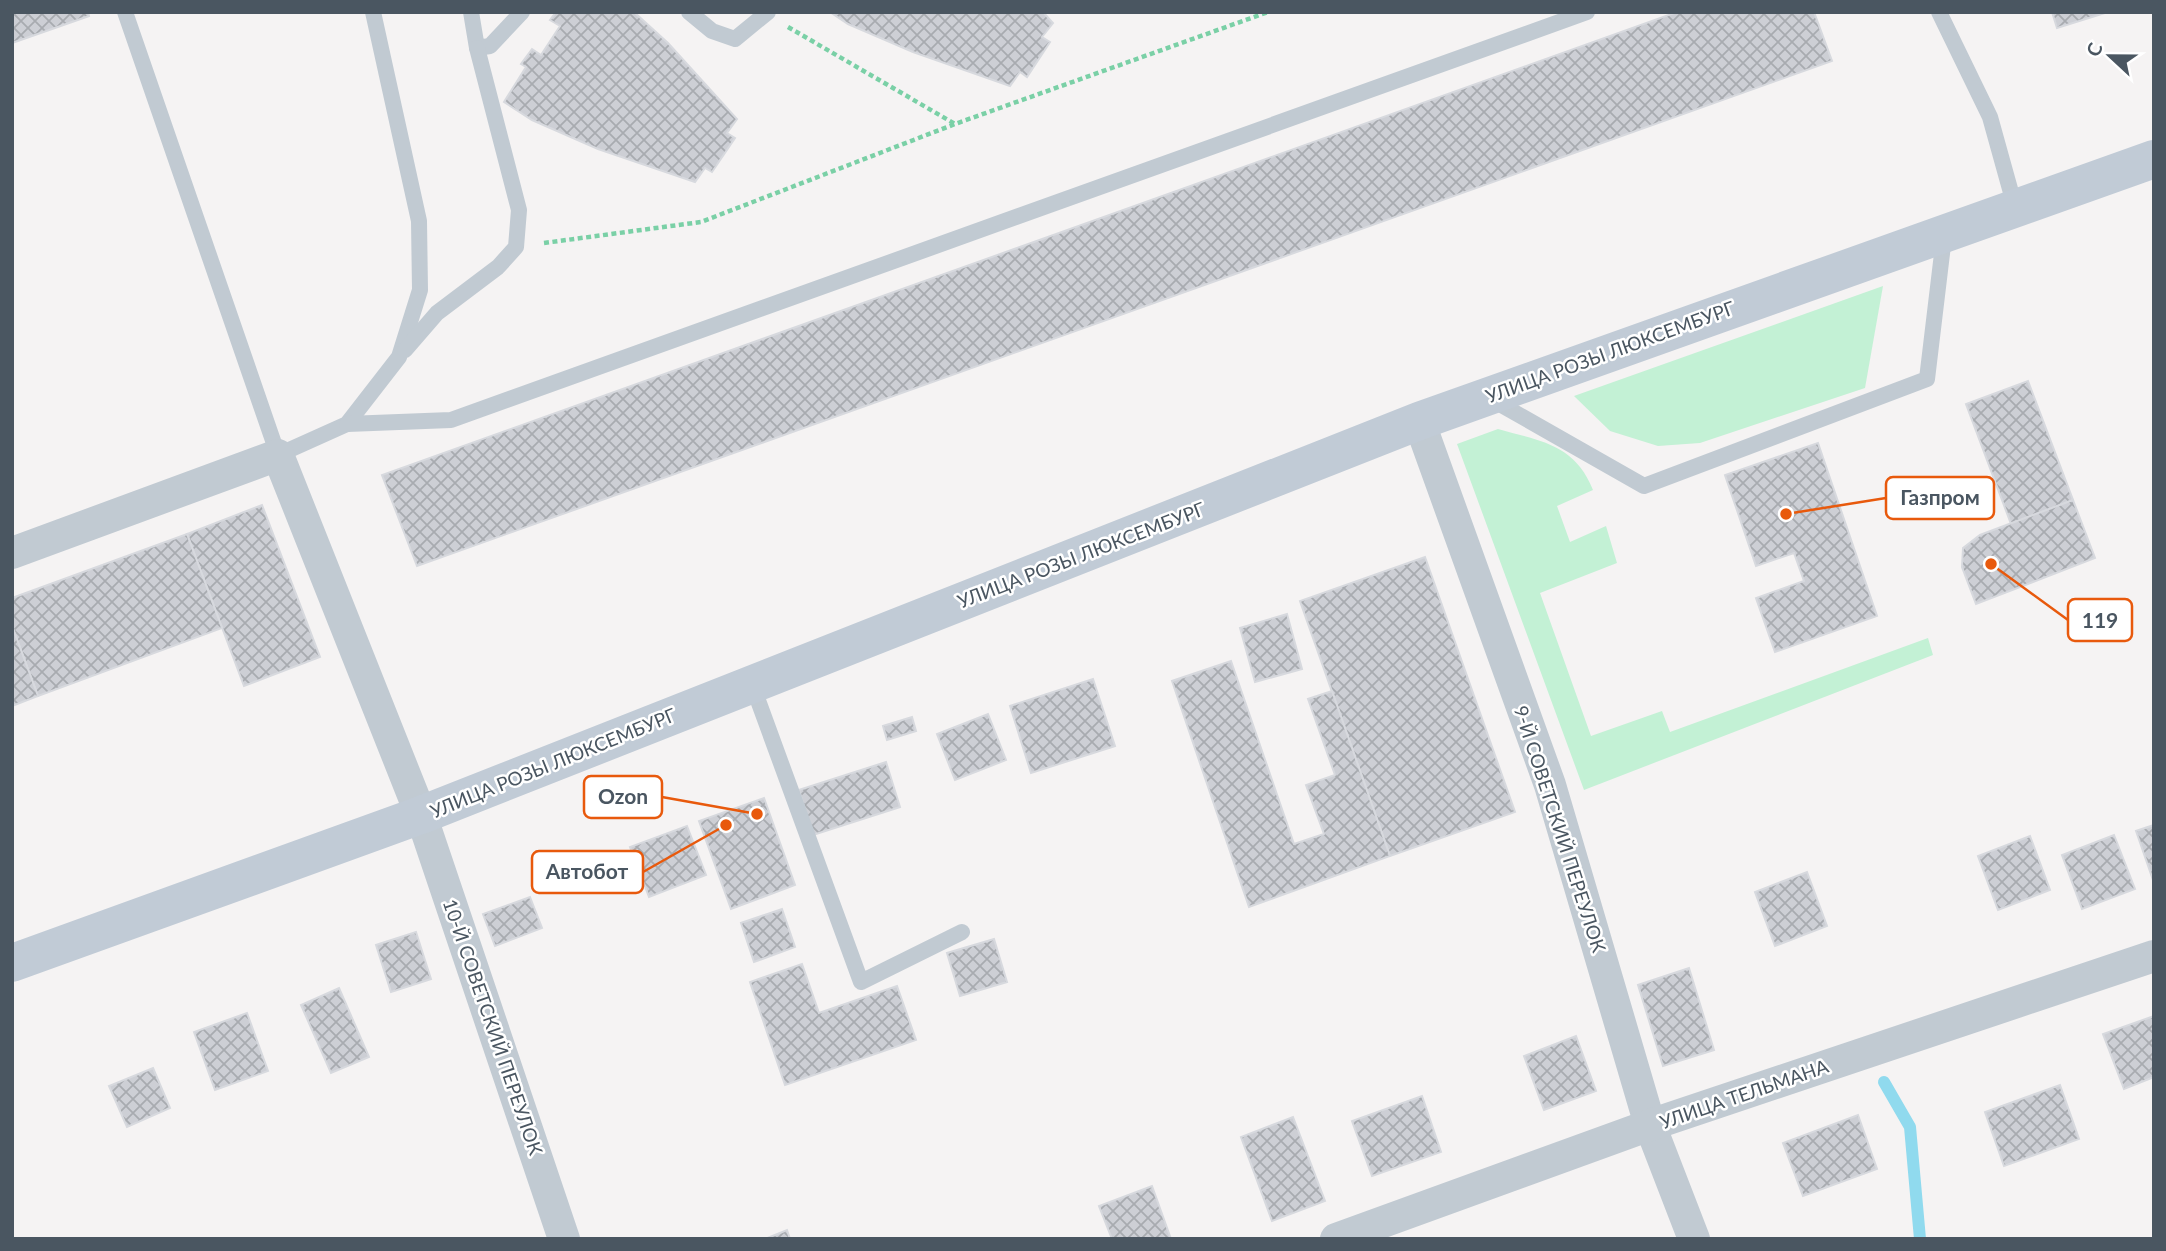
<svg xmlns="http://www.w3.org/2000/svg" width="2166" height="1251" viewBox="0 0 2166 1251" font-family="Lato,sans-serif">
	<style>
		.green { fill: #c3f1d5 }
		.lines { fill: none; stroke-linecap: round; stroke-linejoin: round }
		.stream { stroke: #90daee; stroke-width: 12 }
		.building { fill: url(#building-cross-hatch); stroke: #d7d9de; stroke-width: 2 }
		.path { stroke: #7ad0a6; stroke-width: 4.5; stroke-dasharray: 5 3.5; stroke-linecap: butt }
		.service { stroke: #c1cad2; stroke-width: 16 }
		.minor { stroke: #c1cad2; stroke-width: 32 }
		.secondary { stroke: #c1cbd6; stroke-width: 38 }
		.labels { text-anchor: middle; stroke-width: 5; stroke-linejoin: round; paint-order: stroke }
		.street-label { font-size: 19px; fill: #4a5661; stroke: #fff }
		.leader { fill: none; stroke: #e8590c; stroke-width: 2.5 }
		.callout-dot { fill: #e8590c; stroke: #fff; stroke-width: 2.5 }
		.callout { fill: #fff; stroke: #e8590c; stroke-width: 2.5 }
		.callout-label { font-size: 21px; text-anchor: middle; font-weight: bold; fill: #4a5661 }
	</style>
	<defs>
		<pattern id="building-cross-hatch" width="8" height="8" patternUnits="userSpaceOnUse" patternTransform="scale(1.75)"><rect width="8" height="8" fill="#cdcfd5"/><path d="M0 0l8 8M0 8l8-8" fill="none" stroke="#a8abb0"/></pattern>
	</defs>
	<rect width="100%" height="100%" fill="#f5f3f3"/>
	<!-- green -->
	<g class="green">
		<path d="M1883 286 1865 388 1700 443 1658 446 1610 431 1574 396Z"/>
		<path d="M1498 429C1540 441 1575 444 1593 490L1557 506 1570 542 1606 526 1617 563 1540 593 1591 736 1662 711 1670 732 1928 638 1933 655 1584 790 1457 444Z"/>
	</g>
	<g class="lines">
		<!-- stream -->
		<path class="stream" d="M1884 1082 1910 1127 1920 1239"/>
	</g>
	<!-- building -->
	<g class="building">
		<path d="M12 12H88L89 16 12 43Z"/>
		<path d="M556 12H634L668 43 737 119 727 133 735 138 712 172 705 168 695 182 598 149 532 120 504 102 526 67 521 64 532 49 541 55 560 26 550 20Z"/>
		<path d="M830 12H1043L1053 23 1042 37 1050 42 1027 77 1020 72 1010 86 913 52 848 24Z"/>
		<path d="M1677 12H1814L1832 61 417 566 382 475Z"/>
		<path d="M2052 12H2108L2057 28Z"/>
		<path d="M2028 381 2073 500 2011 524 1966 404Z"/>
		<path d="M1818 443 1877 616 1775 652 1756 598 1804 581 1794 553 1756 566 1725 475Z"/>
		<path d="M2073 500 2095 558 1976 604 1962 567 1963 548 1980 535Z"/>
		<path d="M262 505 320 657 244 686 187 534Z"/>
		<path d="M187 534 222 628 38 696 12 626V598Z"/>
		<path d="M1425 557 1515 812 1390 856 1300 601Z"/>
		<path d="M1287 614 1302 669 1255 682 1240 628Z"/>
		<path d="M12 626 38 696 12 706Z"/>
		<path d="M1231 661 1294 844 1324 834 1306 785 1335 775 1308 699 1332 691 1390 856 1249 907 1172 681Z"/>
		<path d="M1093 679 1115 746 1031 773 1010 706Z"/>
		<path d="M988 714 1006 760 955 780 937 734Z"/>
		<path d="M912 717 916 731 887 740 883 726Z"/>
		<path d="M886 762 900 807 813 835 799 790Z"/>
		<path d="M764 798 795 885 731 909 699 821Z"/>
		<path d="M2154 825V883L2136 831Z"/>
		<path d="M687 826 706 875 649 897 630 847Z"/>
		<path d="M2114 835 2135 889 2082 909 2062 855Z"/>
		<path d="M2030 836 2050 890 1998 910 1978 856Z"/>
		<path d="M1807 872 1827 926 1775 946 1755 892Z"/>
		<path d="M530 897 542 928 495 946 483 914Z"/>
		<path d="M782 909 795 947 754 962 741 923Z"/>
		<path d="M416 932 431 979 391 992 376 945Z"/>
		<path d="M994 939 1007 982 960 996 947 953Z"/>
		<path d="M802 964 819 1013 897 986 916 1040 785 1085 750 982Z"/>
		<path d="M1689 968 1714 1050 1663 1066 1638 985Z"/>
		<path d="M339 988 369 1057 331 1073 301 1005Z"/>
		<path d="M247 1013 268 1071 215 1090 194 1032Z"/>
		<path d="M2154 1016V1077L2124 1089 2103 1034Z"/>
		<path d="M1576 1036 1596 1091 1544 1110 1524 1056Z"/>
		<path d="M153 1068 170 1108 127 1127 109 1086Z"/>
		<path d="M2060 1085 2079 1139 2004 1166 1985 1112Z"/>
		<path d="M1422 1096 1441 1152 1372 1176 1352 1121Z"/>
		<path d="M1858 1115 1877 1169 1803 1196 1783 1143Z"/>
		<path d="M1293 1117 1325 1201 1272 1221 1241 1137Z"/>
		<path d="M1152 1186 1171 1239H1112L1099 1206Z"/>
		<path d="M787 1230 790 1239H765Z"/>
	</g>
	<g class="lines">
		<!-- path -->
		<g class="path">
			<path d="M788 27 955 124"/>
			<path d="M544 243 701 222 955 124 1268 12"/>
		</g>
		<!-- service -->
		<g class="service">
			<path d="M125 12 278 455 347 424 399 357 420 290 419 221 373 12"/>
			<path d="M471 12 477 48 490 46 522 12"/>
			<path d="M689 12 712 31 735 39 768 12"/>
			<path d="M1939 12 1990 117 2015 207"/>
			<path d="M405 350 437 313 498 267 516 247 519 210 477 48"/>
			<path d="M1491 399 1644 486 1927 379 1944 237"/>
			<path d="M347 424 451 420 1587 12"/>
			<path d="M752 684 861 982 962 932"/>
		</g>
		<!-- minor -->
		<g class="minor">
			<path d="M1419 421 1550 785 1650 1125 1694 1239"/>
			<path d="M12 553 278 455 421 815 564 1239"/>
			<path d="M1336 1239 1650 1125 2154 956"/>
		</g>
		<!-- secondary -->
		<path class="secondary" d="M12 963 421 815 1419 421 2154 159"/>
	</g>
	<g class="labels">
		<!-- street labels -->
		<g class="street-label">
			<text transform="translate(1610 352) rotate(-20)" y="7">УЛИЦА РОЗЫ ЛЮКСЕМБУРГ</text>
			<text transform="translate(1081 555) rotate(-21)" y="7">УЛИЦА РОЗЫ ЛЮКСЕМБУРГ</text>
			<text transform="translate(553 763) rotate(-22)" y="7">УЛИЦА РОЗЫ ЛЮКСЕМБУРГ</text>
			<text transform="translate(1560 829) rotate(72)" y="7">9-Й СОВЕТСКИЙ ПЕРЕУЛОК</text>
			<text transform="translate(493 1027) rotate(71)" y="7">10-Й СОВЕТСКИЙ ПЕРЕУЛОК</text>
			<text transform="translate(1744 1094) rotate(-19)" y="7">УЛИЦА ТЕЛЬМАНА</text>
		</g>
	</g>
	<!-- callouts -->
	<path class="leader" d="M1786 514L1886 498M1991 564L2068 620M757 814L662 797M726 825L643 872"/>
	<g class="callout-dot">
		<circle cx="1786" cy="514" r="7"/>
		<circle cx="1991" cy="564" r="7"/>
		<circle cx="757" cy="814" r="7"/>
		<circle cx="726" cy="825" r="7"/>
	</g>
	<g class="callout">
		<rect x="1886" y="477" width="108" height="42" rx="7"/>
		<rect x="2068" y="599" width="64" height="42" rx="7"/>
		<rect x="584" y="776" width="78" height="42" rx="7"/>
		<rect x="532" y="851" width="111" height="42" rx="7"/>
	</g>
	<g class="callout-label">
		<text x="1940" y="505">Газпром</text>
		<text x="2100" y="628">119</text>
		<text x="623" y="804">Ozon</text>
		<text x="587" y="879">Автобот</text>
	</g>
	<!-- border -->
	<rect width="2166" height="1251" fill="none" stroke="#4a5661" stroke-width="28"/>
	<!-- north arrow -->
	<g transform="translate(2110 56) rotate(292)" stroke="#ffffff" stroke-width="5" paint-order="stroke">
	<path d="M0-5L12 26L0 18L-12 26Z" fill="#4a5661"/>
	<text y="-10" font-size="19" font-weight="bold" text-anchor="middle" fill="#4a5661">С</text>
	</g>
</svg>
